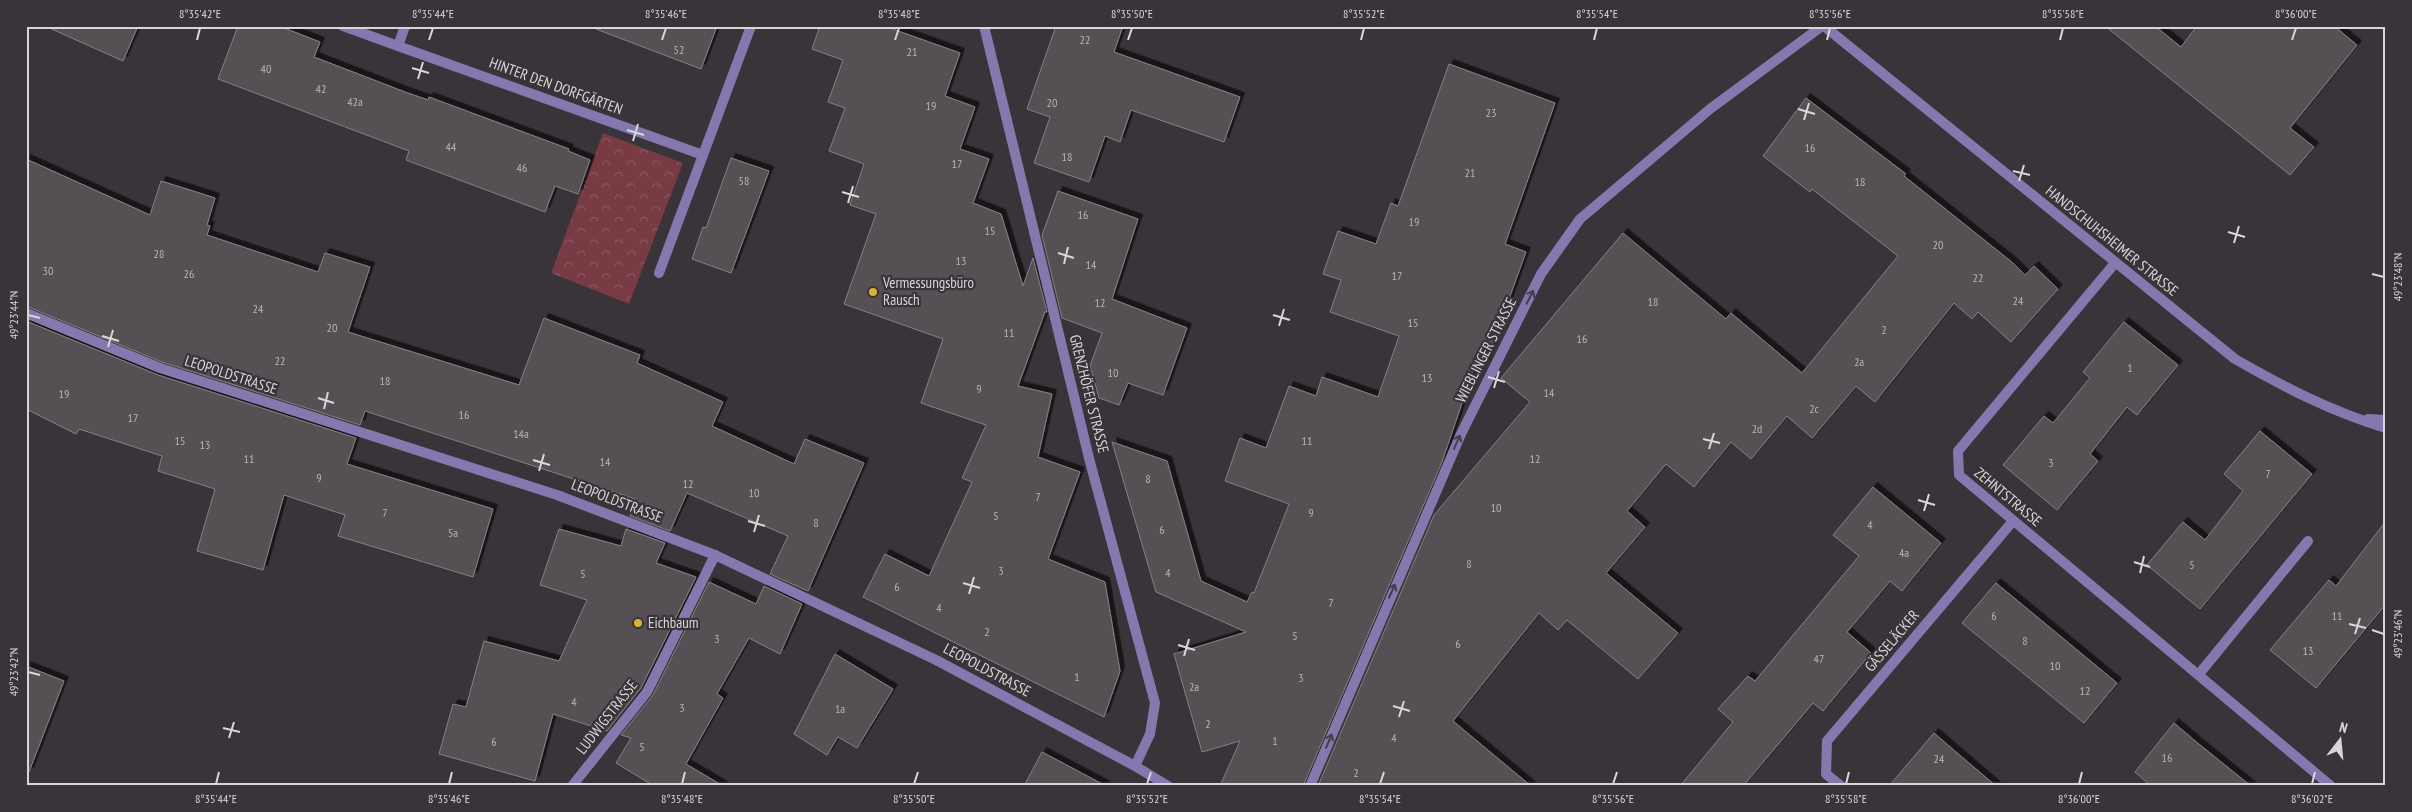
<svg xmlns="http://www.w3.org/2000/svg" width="2412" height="812" viewBox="0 0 2412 812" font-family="'PT Sans Narrow',sans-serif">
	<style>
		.park { fill: url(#park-crowns) }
		.building { fill: #575053; stroke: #877f83; filter: url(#shadow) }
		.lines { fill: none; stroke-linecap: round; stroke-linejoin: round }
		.minor { stroke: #8578af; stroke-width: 10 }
		.tertiary { stroke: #8578af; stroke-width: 10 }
		.oneway { stroke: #443e4b }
		.ticks { fill: none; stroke: #d9d6d9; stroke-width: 2 }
		.poi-dot { fill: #d9b334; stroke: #393439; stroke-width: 2 }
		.labels { text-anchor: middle; stroke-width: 4.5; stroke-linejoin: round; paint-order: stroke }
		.number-label { font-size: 12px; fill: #b8b4b8 }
		.street-label { font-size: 15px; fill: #d9d6d9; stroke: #393439 }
		.poi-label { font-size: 15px; fill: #d9d6d9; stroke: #393439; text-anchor: start }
		.neatline { fill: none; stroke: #d9d6d9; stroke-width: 2 }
		.ticks-label { font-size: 12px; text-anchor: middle; fill: #d9d6d9 }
	</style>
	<defs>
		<pattern id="park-crowns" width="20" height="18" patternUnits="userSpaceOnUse" patternTransform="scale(1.25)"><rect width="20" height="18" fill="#783b43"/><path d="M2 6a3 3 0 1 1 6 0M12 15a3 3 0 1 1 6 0" fill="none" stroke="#8b575e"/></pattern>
		<filter id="shadow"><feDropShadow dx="4.5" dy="-4.5" stdDeviation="0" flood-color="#0009"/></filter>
	</defs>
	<rect width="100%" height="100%" fill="#393439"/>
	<!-- park -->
	<path class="park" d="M603 133 683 163 629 304 551 273Z"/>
	<!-- building -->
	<g class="building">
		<path d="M45 26H138L123 61Z"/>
		<path d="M238 26H279L320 42 314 57 405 92 428 100 429 97 569 149 568 151 590 160 578 194 555 186 545 212 406 160 409 151 218 79Z"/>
		<path d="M596 26H717L701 69 596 29Z"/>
		<path d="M820 26H884L960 53 945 96 975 107 960 149 989 159 973 203 1001 214 1023 286 1033 258 1047 312H1045L1018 386 1052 394 1038 457 1080 472 1048 559 1105 582 1120 671 1104 717 863 597 885 554 929 576 972 482 962 478 986 425 921 403 943 339 844 304 876 214 850 205 864 164 829 151 845 108 828 102 843 60 812 49Z"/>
		<path d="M1056 26H1123L1114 52 1240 97 1224 142 1131 110 1120 142 1105 136 1089 182 1034 163 1050 117 1027 109Z"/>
		<path d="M2105 26H2155L2181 47 2197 26H2334L2357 45 2290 128 2314 147 2290 175Z"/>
		<path d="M1449 64 1555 103 1505 244 1526 252 1485 365 1477 359 1442 462 1303 786H1220L1240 741 1202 752 1174 654 1246 632 1156 592 1112 442 1167 461 1201 581 1247 602 1252 592 1254 593 1289 504 1225 481 1240 438 1266 448 1289 386 1316 396 1322 377 1378 397 1399 336 1330 312 1341 280 1323 274 1338 231 1376 244 1391 203 1398 206Z"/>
		<path d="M1806 98 1906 174 1904 176 2013 263 2025 275 2034 266 2058 289 2011 342 1978 312 1972 319 1954 303 1875 402 1856 386 1812 438 1787 416 1751 459 1731 442 1694 487 1666 464 1627 511 1645 527 1606 573 1678 633 1638 679 1567 620 1558 630 1539 613 1453 721 1531 786H1318L1434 515 1530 402 1501 378 1623 233 1726 319 1731 313 1802 373 1898 256 1812 189 1810 192 1763 156Z"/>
		<path d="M731 158 769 171 731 273 692 259 703 227 706 228Z"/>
		<path d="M26 159 150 215 161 181 190 190 215 198 207 225 210 226 207 235 318 272 325 253 370 267 348 332 519 385 544 318 640 355 637 363 723 402 712 426 794 464 805 439 864 463 808 591 770 574 788 536 687 493 670 531 630 516 635 499 365 411 360 425 162 362 26 306Z"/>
		<path d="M1058 191 1138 219 1112 299 1187 328 1163 395 1128 383 1119 405 1099 398 1090 366 1102 333 1062 318 1042 235Z"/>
		<path d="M26 321 158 375 356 438 347 464 493 509 473 577 338 536 345 515 284 495 263 570 197 551 215 489 158 471 162 456 79 429 76 434 26 409Z"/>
		<path d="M2124 322 2178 365 2137 415 2127 407 2090 454 2098 461 2057 510 2003 465 2044 416 2053 423 2090 378 2083 372Z"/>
		<path d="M2260 431 2312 474 2200 609 2147 565 2183 522 2205 540 2243 491 2224 474Z"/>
		<path d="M1873 487 1941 543 1902 591 1890 581 1847 632 1871 653 1823 711 1813 703 1743 786H1680L1733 722 1718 709 1748 676 1755 681 1859 556 1833 535Z"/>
		<path d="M2386 521V604L2316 688 2270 650 2329 580 2336 586Z"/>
		<path d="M559 529 621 546 626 529 665 543 656 563 696 577 641 688 607 731 553 714 535 781 439 754 453 704 466 707 484 641 559 661 587 600 540 585Z"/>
		<path d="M709 582 756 604 764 586 802 604 780 654 749 638 717 694 723 698 686 764 723 786H654L616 763 631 738 621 735 653 695Z"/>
		<path d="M1996 583 2117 683 2084 723 1962 623Z"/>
		<path d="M835 654 893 689 857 748 838 737 827 755 794 734Z"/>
		<path d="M26 666 64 681 29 772H26Z"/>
		<path d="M2174 723 2200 745 2251 786H2151L2135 772Z"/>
		<path d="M1934 733 1956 752 1996 786H1889Z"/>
		<path d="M1042 752 1106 786H1024Z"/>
	</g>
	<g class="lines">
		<!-- minor -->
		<g class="minor">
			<path d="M343 26 398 46"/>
			<path d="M405 26 398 46 703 155 751 26"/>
			<path d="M2115 263 1958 451 1959 475 2331 786"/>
			<path d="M659 273 703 155"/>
			<path d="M26 313 160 368 557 495 715 555 936 660 1135 766"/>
			<path d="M2199 674 2308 541"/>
			<path d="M572 786 647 692 715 555"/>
			<path d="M1310 786 1461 434 1541 274 1580 219 1710 109 1822 26"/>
			<path d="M1841 786 1826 774 1827 741 2013 521"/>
		</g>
		<!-- tertiary -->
		<g class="tertiary">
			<path d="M984 26 1090 462 1155 703 1150 734 1135 766 1168 786"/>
			<path d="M1824 26 2235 359C2284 387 2332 412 2386 428"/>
			<path d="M2368 419 2386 420"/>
		</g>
	</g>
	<!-- one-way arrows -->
	<defs><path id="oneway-shaft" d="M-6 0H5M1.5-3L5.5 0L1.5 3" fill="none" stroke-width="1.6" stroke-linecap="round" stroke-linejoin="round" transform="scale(1.25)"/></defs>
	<g class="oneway">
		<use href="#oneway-shaft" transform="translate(1530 297) rotate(-63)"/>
		<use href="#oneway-shaft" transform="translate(1457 442) rotate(-66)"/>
		<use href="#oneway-shaft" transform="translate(1392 591) rotate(-66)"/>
		<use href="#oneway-shaft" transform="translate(1329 741) rotate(-67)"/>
	</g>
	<!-- ticks -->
	<path class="ticks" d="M197 40 200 28M429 40 433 28M662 40 666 28M895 40 899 28M1128 40 1132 28M1361 40 1364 28M1594 40 1597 28M1827 40 1830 28M2060 40 2063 28M2292 40 2296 28M412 68 429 73M418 79 423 62M1798 109 1815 114M1804 120 1809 103M627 130 644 135M633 141 638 124M2013 171 2030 175M2019 181 2024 165M842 192 859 197M848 203 853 186M2228 232 2245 237M2234 243 2239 226M1058 253 1074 258M1064 264 1068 247M2372 274 2384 277M28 315 40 318M1273 315 1290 320M1279 326 1284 309M102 336 119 341M108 347 113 330M1488 377 1505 382M1494 388 1499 371M318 398 334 403M324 409 328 392M1703 439 1720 443M1709 449 1714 433M533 460 550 465M539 471 544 454M1918 500 1935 505M1924 511 1929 494M748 521 765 526M754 532 759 515M2134 562 2150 567M2140 573 2144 556M963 583 980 588M969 594 974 577M2349 624 2366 628M2372 630 2384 634M2355 634 2360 618M1178 645 1195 650M1184 656 1189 639M28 672 40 675M1393 706 1410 711M1399 717 1404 701M223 728 240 732M229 738 234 722M216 784 219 772M449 784 452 772M682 784 685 772M914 784 918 772M1147 784 1151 772M1380 784 1384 772M1613 784 1617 772M1846 784 1849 772M2079 784 2082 772M2312 784 2315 772"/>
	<!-- markers -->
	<g class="poi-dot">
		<circle cx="873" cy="292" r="5"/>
		<circle cx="638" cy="623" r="5"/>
	</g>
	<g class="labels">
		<!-- number labels -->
		<g class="number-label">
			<text x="1085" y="44">22</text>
			<text x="679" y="54">52</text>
			<text x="912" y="56">21</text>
			<text x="266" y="73">40</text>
			<text x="321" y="93">42</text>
			<text x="355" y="106">42a</text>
			<text x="1052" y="107">20</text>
			<text x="931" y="110">19</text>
			<text x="1491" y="117">23</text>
			<text x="451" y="151">44</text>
			<text x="1810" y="152">16</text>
			<text x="1067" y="161">18</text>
			<text x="957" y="168">17</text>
			<text x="522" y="172">46</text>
			<text x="1470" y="177">21</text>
			<text x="744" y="185">58</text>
			<text x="1860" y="186">18</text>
			<text x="1083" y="219">16</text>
			<text x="1414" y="226">19</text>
			<text x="990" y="235">15</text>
			<text x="1938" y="249">20</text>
			<text x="159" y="258">28</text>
			<text x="961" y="265">13</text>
			<text x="1091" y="269">14</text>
			<text x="48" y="275">30</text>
			<text x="189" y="278">26</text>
			<text x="1397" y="280">17</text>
			<text x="1978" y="282">22</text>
			<text x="2018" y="305">24</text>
			<text x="1653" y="306">18</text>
			<text x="1100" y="307">12</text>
			<text x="258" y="313">24</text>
			<text x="1413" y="327">15</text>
			<text x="332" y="332">20</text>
			<text x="1884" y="334">2</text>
			<text x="1009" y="337">11</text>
			<text x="1582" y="343">16</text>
			<text x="280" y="365">22</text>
			<text x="1859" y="366">2a</text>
			<text x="2130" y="372">1</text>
			<text x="1113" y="377">10</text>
			<text x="1427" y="382">13</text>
			<text x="385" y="385">18</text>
			<text x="979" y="393">9</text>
			<text x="1549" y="397">14</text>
			<text x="64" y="398">19</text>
			<text x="1814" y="413">2c</text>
			<text x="464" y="419">16</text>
			<text x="133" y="422">17</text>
			<text x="1757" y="433">2d</text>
			<text x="521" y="438">14a</text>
			<text x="180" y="445">15</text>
			<text x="1307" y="445">11</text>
			<text x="205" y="449">13</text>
			<text x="249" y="463">11</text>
			<text x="1535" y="463">12</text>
			<text x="605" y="466">14</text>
			<text x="2051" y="467">3</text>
			<text x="2268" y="478">7</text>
			<text x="319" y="482">9</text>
			<text x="1148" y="483">8</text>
			<text x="688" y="488">12</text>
			<text x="754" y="497">10</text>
			<text x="1038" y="501">7</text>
			<text x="1496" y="512">10</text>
			<text x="385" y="517">7</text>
			<text x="1311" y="517">9</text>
			<text x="996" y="520">5</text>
			<text x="816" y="527">8</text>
			<text x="1870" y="529">4</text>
			<text x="1162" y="534">6</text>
			<text x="453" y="537">5a</text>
			<text x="1904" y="557">4a</text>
			<text x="1469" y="568">8</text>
			<text x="2192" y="569">5</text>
			<text x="1001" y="575">3</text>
			<text x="1168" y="577">4</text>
			<text x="583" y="578">5</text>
			<text x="897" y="591">6</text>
			<text x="1331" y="607">7</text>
			<text x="939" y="612">4</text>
			<text x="1994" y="620">6</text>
			<text x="2337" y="620">11</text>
			<text x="987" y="636">2</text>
			<text x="1295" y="640">5</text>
			<text x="717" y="643">3</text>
			<text x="2025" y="645">8</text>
			<text x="1458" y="648">6</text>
			<text x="2308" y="655">13</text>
			<text x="1819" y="663">47</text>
			<text x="2055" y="670">10</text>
			<text x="1077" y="681">1</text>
			<text x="1301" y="682">3</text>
			<text x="1194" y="691">2a</text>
			<text x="2085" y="695">12</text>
			<text x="574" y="706">4</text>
			<text x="682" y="712">3</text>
			<text x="840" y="713">1a</text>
			<text x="1208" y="728">2</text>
			<text x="1394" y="742">4</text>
			<text x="1275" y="745">1</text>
			<text x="494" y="746">6</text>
			<text x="642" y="751">5</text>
			<text x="2167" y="762">16</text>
			<text x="1939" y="763">24</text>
			<text x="1356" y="777">2</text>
		</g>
		<!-- street labels -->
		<g class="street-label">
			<text transform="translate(556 86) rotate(20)" y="5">HINTER DEN DORFGÄRTEN</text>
			<text transform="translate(2112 241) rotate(39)" y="5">HANDSCHUHSHEIMER STRASSE</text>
			<text transform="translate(1486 350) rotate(-63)" y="5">WIEBLINGER STRASSE</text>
			<text transform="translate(231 375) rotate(18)" y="5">LEOPOLDSTRASSE</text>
			<text transform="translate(1089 394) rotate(76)" y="5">GRENZHÖFER STRASSE</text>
			<text transform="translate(2008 497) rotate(40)" y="5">ZEHNTSTRASSE</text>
			<text transform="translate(617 501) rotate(21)" y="5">LEOPOLDSTRASSE</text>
			<text transform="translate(1892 641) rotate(-50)" y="5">GÄSSELÄCKER</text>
			<text transform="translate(987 670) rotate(28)" y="5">LEOPOLDSTRASSE</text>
			<text transform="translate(607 717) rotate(-52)" y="5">LUDWIGSTRASSE</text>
		</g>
		<!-- poi labels -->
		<g class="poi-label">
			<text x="883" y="288">Vermessungsbüro<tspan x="883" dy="17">Rausch</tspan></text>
			<text x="648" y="628">Eichbaum</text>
		</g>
	</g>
	<!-- border -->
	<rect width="2412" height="812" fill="none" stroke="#393439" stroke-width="55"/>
	<!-- north arrow -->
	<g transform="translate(2340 740) rotate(16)" stroke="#393439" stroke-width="4" paint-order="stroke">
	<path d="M0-4L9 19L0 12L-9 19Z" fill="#d9d6d9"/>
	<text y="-8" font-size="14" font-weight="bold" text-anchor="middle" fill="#d9d6d9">N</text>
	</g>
	<rect x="28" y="28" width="2356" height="756" class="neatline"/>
	<g class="ticks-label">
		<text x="200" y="18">8°35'42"E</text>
		<text x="433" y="18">8°35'44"E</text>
		<text x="666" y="18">8°35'46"E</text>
		<text x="899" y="18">8°35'48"E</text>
		<text x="1132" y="18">8°35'50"E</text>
		<text x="1364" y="18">8°35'52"E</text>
		<text x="1597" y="18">8°35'54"E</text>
		<text x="1830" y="18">8°35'56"E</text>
		<text x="2063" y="18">8°35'58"E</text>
		<text x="2296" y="18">8°36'00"E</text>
		<text transform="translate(2398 277) rotate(-90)" y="4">49°23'48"N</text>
		<text transform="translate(14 315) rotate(-90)" y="4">49°23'44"N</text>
		<text transform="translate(2398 634) rotate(-90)" y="4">49°23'46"N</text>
		<text transform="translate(14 672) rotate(-90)" y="4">49°23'42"N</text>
		<text x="216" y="803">8°35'44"E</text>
		<text x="449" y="803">8°35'46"E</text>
		<text x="682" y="803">8°35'48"E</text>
		<text x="914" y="803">8°35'50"E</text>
		<text x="1147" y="803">8°35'52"E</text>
		<text x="1380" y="803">8°35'54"E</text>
		<text x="1613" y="803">8°35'56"E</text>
		<text x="1846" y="803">8°35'58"E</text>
		<text x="2079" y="803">8°36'00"E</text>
		<text x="2312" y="803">8°36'02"E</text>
	</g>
</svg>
